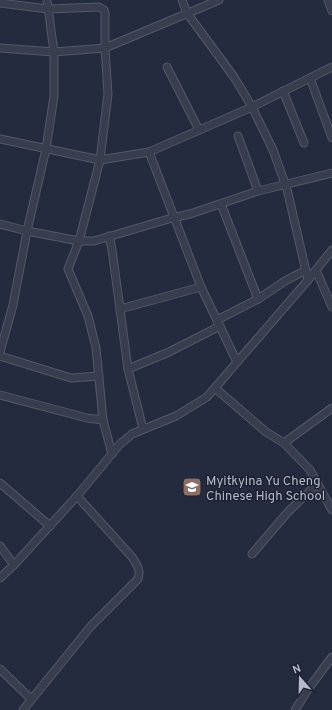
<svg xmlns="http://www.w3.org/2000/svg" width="332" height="710" viewBox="0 0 332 710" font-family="Overpass,sans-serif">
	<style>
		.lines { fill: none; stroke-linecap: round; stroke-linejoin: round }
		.minor-casing { stroke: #535969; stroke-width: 9 }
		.minor { stroke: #393e4e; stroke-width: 7 }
		.labels { text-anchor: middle; stroke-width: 3; stroke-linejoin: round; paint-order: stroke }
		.poi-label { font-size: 13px; fill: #b5b9c9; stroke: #1d2333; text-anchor: start }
	</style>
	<rect width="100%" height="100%" fill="#252b3e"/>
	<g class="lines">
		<!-- minor casing -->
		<g class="minor-casing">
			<g id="minor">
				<path d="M182 0 187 13 234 77 252 107 273 150 287 189 308 280"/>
				<path d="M328 0 332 11"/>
				<path d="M0 3 48 9 99 7 104 10 105 13V48L108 94 100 160 79 241 68 269 88 316 96 348 103 420"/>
				<path d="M0 48 54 52 105 48 219 0"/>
				<path d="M167 67 199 130"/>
				<path d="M310 78 332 138"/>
				<path d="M283 91 304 143"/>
				<path d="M238 136 258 191"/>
				<path d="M0 139 100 160 149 152 252 107 332 67"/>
				<path d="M149 152 201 287 237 362"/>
				<path d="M221 204 258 299"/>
				<path d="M0 224 27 231 79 241H94L172 218 190 214 258 191 332 173"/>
				<path d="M109 236 112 250 128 369 143 429"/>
				<path d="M316 270 332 307"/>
				<path d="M120 309 201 287"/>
				<path d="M217 320 258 299 285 281 306 270"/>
				<path d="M0 352 13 305 27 231 46 149 54 96V52L47 0"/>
				<path d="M0 356 71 378 99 376"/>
				<path d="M128 369 169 352 220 326"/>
				<path d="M215 388 266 432 284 443 310 470 332 510"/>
				<path d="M0 395 87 418 103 420 112 454"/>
				<path d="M284 443 332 408"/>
				<path d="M0 483 50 526"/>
				<path d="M0 546 14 565"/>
				<path d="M252 554 288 512 317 484"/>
				<path d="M0 578 14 565 77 496 120 444 132 434 176 416 207 397 308 280 332 250"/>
				<path d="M0 669 31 699"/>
				<path d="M23 710 91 626 138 579C141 570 137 565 132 557L77 496"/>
				<path d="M295 710 309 688 332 657"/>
			</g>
		</g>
		<!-- minor -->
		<use href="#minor" class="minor"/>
	</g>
	<!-- icons -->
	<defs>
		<g id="school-square" transform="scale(1)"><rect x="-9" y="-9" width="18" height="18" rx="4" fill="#8d6e63" stroke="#1d2333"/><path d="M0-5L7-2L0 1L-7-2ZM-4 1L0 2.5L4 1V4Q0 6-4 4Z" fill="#fff"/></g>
	</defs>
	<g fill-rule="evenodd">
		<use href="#school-square" x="192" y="487"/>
	</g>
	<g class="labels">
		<!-- poi labels -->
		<g class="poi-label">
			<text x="206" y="485">Myitkyina Yu Cheng<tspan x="206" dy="15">Chinese High School</tspan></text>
		</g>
	</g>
	<!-- north arrow -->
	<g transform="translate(300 678) rotate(340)" stroke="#1d2333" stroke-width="3" paint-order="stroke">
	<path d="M0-3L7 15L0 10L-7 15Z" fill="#b5b9c9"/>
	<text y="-6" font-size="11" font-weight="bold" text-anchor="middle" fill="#b5b9c9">N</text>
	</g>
</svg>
